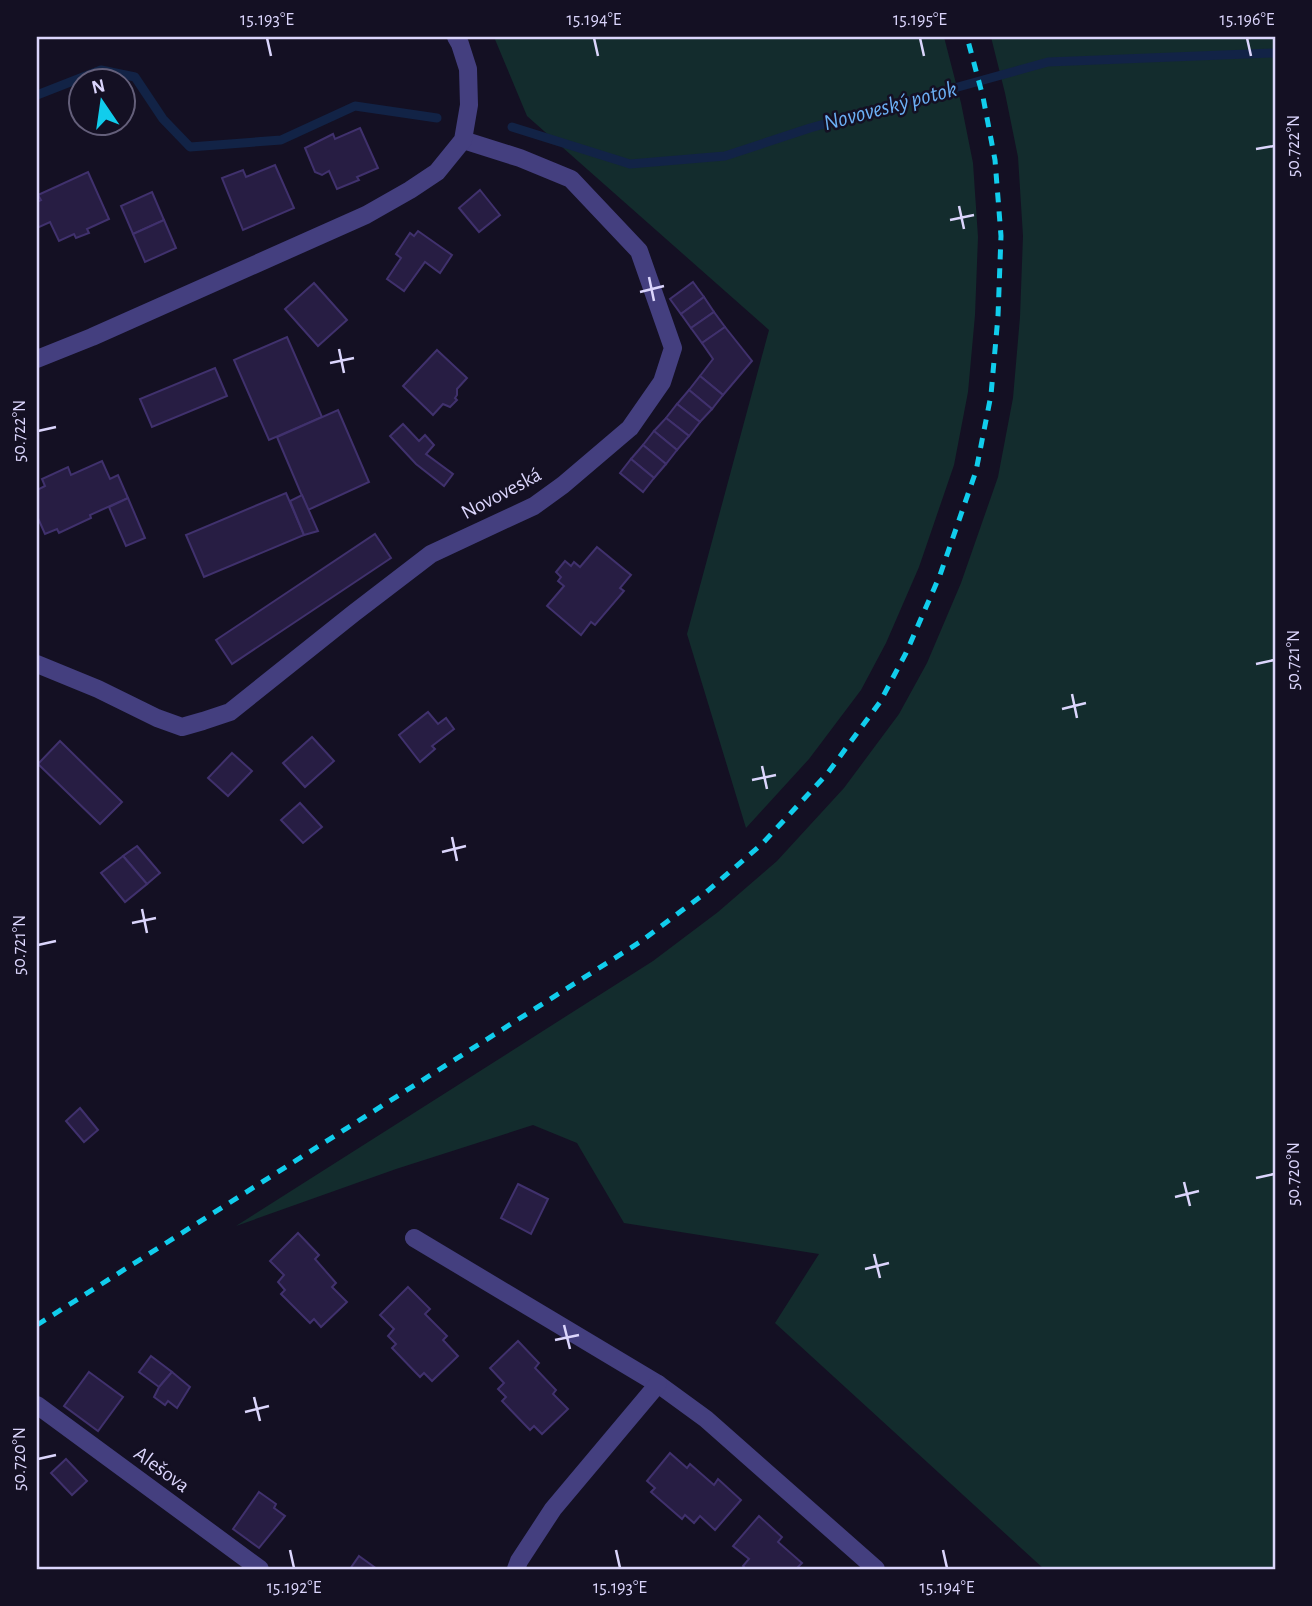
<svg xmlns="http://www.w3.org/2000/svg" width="1312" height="1606" viewBox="0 0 1312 1606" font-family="'Alegreya Sans',sans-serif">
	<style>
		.green { fill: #132c2d }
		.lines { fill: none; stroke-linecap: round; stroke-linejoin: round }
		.stream { stroke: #122346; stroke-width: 9 }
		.building { fill: #271d43; stroke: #40316d; stroke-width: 2 }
		.minor { stroke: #443f7f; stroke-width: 18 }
		.tertiary { stroke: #443f7f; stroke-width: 18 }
		.rail { stroke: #11cdec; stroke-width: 5; stroke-dasharray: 10 9; stroke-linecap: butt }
		.ticks { fill: none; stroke: #dbd5fc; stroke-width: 2.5 }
		.labels { text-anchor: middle; stroke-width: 5; stroke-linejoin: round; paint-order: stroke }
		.street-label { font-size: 21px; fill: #dbd5fc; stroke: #141023 }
		.water-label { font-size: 23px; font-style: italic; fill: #6baff4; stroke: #141023 }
		.neatline { fill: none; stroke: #dbd5fc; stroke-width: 2.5 }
		.ticks-label { font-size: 18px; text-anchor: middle; fill: #dbd5fc }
	</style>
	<rect width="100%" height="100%" fill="#141023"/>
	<!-- green -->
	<g class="green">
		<path d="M494 37H944L961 103 973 163 978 237 975 315 968 392 954 465 919 567 886 643 861 690 809 759 746 828 687 634 769 330 527 116Z"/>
		<path d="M991 37H1275V1569H1044L775 1323 819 1254 624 1223 577 1143 533 1125 396 1169 236 1226 653 961 718 912 777 861 844 788 899 714 927 663 961 583 998 477 1013 398 1020 317 1023 236 1018 157 1005 93Z"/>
	</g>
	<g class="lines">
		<!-- stream -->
		<g class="stream">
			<path d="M37 95 101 70 135 77 163 119 190 147 281 140 355 106 437 118"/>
			<path d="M512 127 630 164 725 156 810 128 1048 62 1275 53"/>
		</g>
	</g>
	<!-- building -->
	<g class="building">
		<path d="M360 128 378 168 357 177 359 180 337 189 329 171 322 175 315 172 305 148 333 134 335 139Z"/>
		<path d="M275 165 294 208 243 230 222 178 243 170 246 177Z"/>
		<path d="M88 172 109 219 87 229 89 233 76 238 74 234 59 241 50 222 37 228V202L41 200 38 195Z"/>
		<path d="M480 190 500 215 479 232 459 208Z"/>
		<path d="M152 192 164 220 133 234 121 206Z"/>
		<path d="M164 220 176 248 145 262 133 234Z"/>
		<path d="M418 231 452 255 440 273 425 262 404 291 387 279 401 258 396 254 410 233 414 236Z"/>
		<path d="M693 282 704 297 681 314 670 299Z"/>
		<path d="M314 283 347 320 318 346 285 309Z"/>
		<path d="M704 297 714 312 691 328 681 314Z"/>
		<path d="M714 312 725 327 702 343 691 328Z"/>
		<path d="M725 327 752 361 723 395 700 376 713 359 702 343Z"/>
		<path d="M287 337 322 417 269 440 234 360Z"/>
		<path d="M437 350 467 378 457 389V395L455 398 457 400 450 407 443 404 433 415 403 386Z"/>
		<path d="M215 368 227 396 152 427 140 399Z"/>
		<path d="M700 376 723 395 712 409 689 390Z"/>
		<path d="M689 390 712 409 700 422 677 404Z"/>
		<path d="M677 404 700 422 689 436 666 418Z"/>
		<path d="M338 410 369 482 308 510 277 437Z"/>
		<path d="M666 418 689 436 677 450 654 431Z"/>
		<path d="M403 424 419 441 425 435 434 445 426 454 453 474 444 486 416 464 390 436Z"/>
		<path d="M654 431 677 450 666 464 643 445Z"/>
		<path d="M643 445 666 464 654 478 631 459Z"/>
		<path d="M631 459 654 478 643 492 620 473Z"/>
		<path d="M102 461 110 479 118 475 128 498 90 515 91 518 59 533 57 529 45 534 37 516V490L45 486 42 479 68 467 71 475Z"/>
		<path d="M286 493 304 535 204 577 186 535Z"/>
		<path d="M302 495 318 531 304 535 290 501Z"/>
		<path d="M128 498 145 538 126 546 109 507Z"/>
		<path d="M375 534 391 558 232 664 216 640Z"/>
		<path d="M597 547 631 575 620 588 624 591 595 625 591 622 581 635 547 606 564 586 558 581 561 577 556 572 565 561 571 566 574 562 580 567Z"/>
		<path d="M428 712 438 724 446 718 454 729 432 746 435 749 420 762 399 735Z"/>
		<path d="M312 737 334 761 305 787 283 763Z"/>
		<path d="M60 741 122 802 100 824 38 764Z"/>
		<path d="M232 753 252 771 228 796 208 778Z"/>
		<path d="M300 803 322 827 303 843 281 820Z"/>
		<path d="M137 846 160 873 147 884 123 856Z"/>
		<path d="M123 856 147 884 125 902 101 873Z"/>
		<path d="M80 1108 98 1130 84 1142 66 1121Z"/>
		<path d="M518 1184 548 1199 531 1234 501 1218Z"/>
		<path d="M298 1233 319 1255 315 1259 336 1283 332 1287 347 1302 321 1327 314 1319 310 1323 281 1294 285 1290 278 1282 284 1275 270 1261Z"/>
		<path d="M408 1287 430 1309 425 1314 447 1336 443 1340 458 1356 432 1381 424 1373 420 1377 392 1348 396 1344 388 1336 394 1329 380 1315Z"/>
		<path d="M518 1341 539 1363 535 1368 556 1390 553 1394 568 1409 542 1434 534 1426 530 1430 502 1401 506 1397 498 1389 504 1383 490 1368Z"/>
		<path d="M151 1356 172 1372 159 1387 139 1372Z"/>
		<path d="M89 1372 123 1397 98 1431 64 1406Z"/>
		<path d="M172 1372 190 1387 177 1408 168 1401 165 1405 154 1397 159 1387Z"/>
		<path d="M670 1453 687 1468 690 1464 714 1485 718 1479 741 1500 715 1530 700 1516 694 1523 685 1515 682 1519 651 1492 655 1488 647 1481Z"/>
		<path d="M66 1459 87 1481 72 1495 51 1473Z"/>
		<path d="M259 1492 276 1504 274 1508 285 1516 259 1548 233 1529Z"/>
		<path d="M759 1516 782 1537 778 1542 802 1563 798 1567 801 1569H746L743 1566 749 1559 733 1546Z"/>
		<path d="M359 1556 377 1569H350Z"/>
	</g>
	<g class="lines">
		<!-- minor -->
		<g class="minor">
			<path d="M37 664 98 689 157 718 182 727 203 721 230 712 354 613 431 554 534 506 563 485 630 428 662 382 673 348 639 251 571 179 520 158 463 140"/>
			<path d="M414 1238 658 1384 706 1419 876 1569"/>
			<path d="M37 1405 260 1569"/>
			<path d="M516 1569 519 1561 553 1509 658 1384"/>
		</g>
		<!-- tertiary -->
		<path class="tertiary" d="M37 359 92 337 366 215 410 190 437 172 463 140 469 105 468 69 460 44 456 37"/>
		<!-- rail -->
		<path class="rail" d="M37 1325 640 942 704 894 762 844 827 774 880 702 906 653 940 575 976 471 991 395 998 316 1001 236 995 160 983 97 967 37"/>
	</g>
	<!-- ticks -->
	<path class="ticks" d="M267 38 271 56M594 38 598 56M920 38 924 56M1247 38 1251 56M1256 149 1274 146M959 206 964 229M950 220 974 215M649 277 654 301M640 292 664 286M339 349 344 373M330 363 354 358M38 431 56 427M1256 664 1274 660M1072 694 1077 718M1062 709 1086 703M762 766 767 789M752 780 776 775M452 837 457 861M442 852 466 846M142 909 147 933M132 923 156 918M38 945 56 941M1256 1178 1274 1174M1184 1182 1190 1206M1175 1197 1199 1191M874 1254 880 1278M865 1269 889 1263M564 1325 570 1349M555 1340 579 1335M254 1397 260 1421M245 1412 269 1406M38 1459 56 1455M290 1550 294 1568M616 1550 620 1568M943 1550 947 1568"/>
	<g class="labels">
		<!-- street labels -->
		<g class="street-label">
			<text transform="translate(501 493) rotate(-28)" y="7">Novoveská</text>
			<text transform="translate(162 1469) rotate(36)" y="7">Alešova</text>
		</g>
		<!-- water labels -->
		<g class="water-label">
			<text transform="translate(890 105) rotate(-15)" y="8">Novoveský potok</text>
		</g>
	</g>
	<!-- border -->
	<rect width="1312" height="1606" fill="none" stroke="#141023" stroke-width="77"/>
	<!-- north arrow -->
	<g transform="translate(102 102) rotate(347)"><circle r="33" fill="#141023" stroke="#645f7a" stroke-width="2"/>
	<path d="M0-5L12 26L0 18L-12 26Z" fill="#11cdec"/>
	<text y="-10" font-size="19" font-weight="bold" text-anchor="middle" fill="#dbd5fc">N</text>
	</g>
	<rect x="38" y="38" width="1236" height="1530" class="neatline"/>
	<g class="ticks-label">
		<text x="267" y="25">15.193°E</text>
		<text x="594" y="25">15.194°E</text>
		<text x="920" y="25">15.195°E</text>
		<text x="1247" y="25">15.196°E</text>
		<text transform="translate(1293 146) rotate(-90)" y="6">50.722°N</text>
		<text transform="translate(19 431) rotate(-90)" y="6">50.722°N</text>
		<text transform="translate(1293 660) rotate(-90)" y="6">50.721°N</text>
		<text transform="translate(19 945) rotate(-90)" y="6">50.721°N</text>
		<text transform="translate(1293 1174) rotate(-90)" y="6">50.720°N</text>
		<text transform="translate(19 1459) rotate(-90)" y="6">50.720°N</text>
		<text x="294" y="1593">15.192°E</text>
		<text x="620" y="1593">15.193°E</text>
		<text x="947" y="1593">15.194°E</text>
	</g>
</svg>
